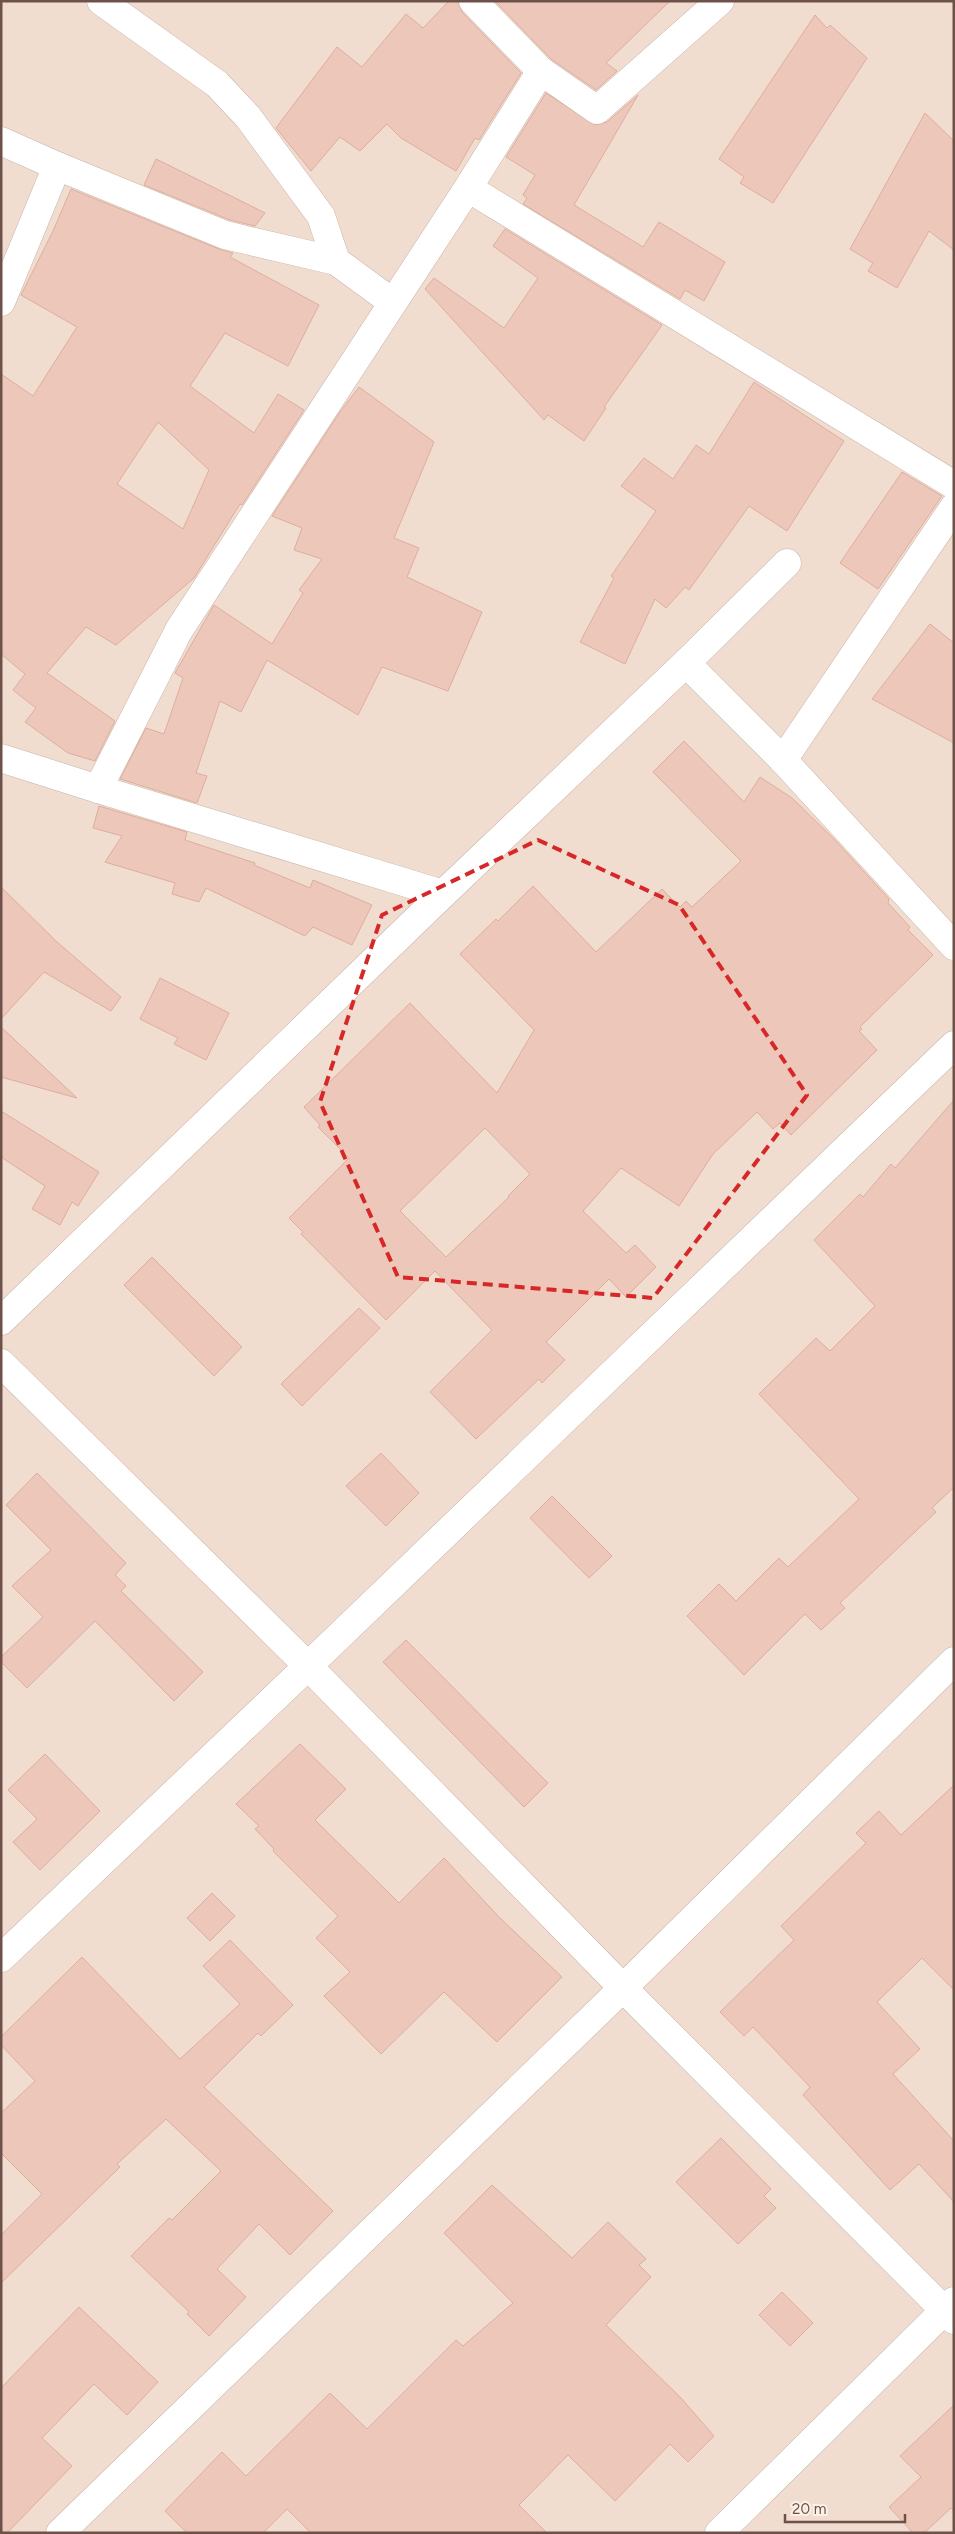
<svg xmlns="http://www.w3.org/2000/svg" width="955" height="2534" viewBox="0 0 955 2534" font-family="Figtree,sans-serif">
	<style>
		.residential { fill: #f1ddd0 }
		.building { fill: #edc8ba; stroke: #dead9c; fill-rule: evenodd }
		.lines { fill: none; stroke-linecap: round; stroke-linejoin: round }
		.minor-casing { stroke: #c9b3a9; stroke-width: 29 }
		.minor { stroke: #fff; stroke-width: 28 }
		.marked { fill: none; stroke: #d62828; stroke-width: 4; stroke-dasharray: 10 6; stroke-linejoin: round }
	</style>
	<rect width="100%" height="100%" fill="#faede1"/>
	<!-- residential -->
	<rect class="residential" x="1" y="1" width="953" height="2532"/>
	<!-- building -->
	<g class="building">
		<path d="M449 1H458L462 12 521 73 479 140 475 138 456 171 401 138 387 124 360 151 340 137 311 171 276 128 337 47 362 67 406 14 423 28Z"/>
		<path d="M495 1H670L606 63 617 71 596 90 551 59Z"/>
		<path d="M815 15 827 28 830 25 867 58 773 203 740 183 744 177 719 159Z"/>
		<path d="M546 93 595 125 607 122 638 95 574 205 643 247 659 222 725 262 704 301 685 290 680 299 523 204 527 198 523 195 535 175 506 157Z"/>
		<path d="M925 113 954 141V250L929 231 897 288 868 271 873 263 850 249Z"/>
		<path d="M156 159 225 193 265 213 255 226 230 220 144 185Z"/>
		<path d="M71 189 219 249 233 253 230 257 319 305 288 366 225 333 190 386 254 433 278 394 304 410 242 505 240 504 194 578 116 645 86 627 47 673 115 721 95 761 68 753 25 722 36 708 13 690 25 674 1 654V374L33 396 77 327 21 295 53 231ZM158 422 209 470 183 529 117 484Z"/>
		<path d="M505 229 662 325 604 407 606 408 584 441 548 415 544 420 425 289 434 278 504 328 538 278 493 246Z"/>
		<path d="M754 382 844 441 787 531 749 506 689 590 685 587 666 608 655 599 625 664 580 642 614 578 611 576 656 511 621 486 644 458 673 479 696 445 709 454Z"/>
		<path d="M359 387 434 442 394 538 419 548 407 577 482 612 448 691 382 667 358 715 267 660 241 712 220 701 196 773 207 776 197 803 120 779 146 728 164 734 183 678 175 673 214 605 272 644 303 593 299 590 322 559 294 550 302 528 272 516 340 412Z"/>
		<path d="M902 472 942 496 878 589 840 563Z"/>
		<path d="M930 624 954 643V743L872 699Z"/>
		<path d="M684 741 744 802 760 777 792 798 834 839 889 899 888 903 910 927 908 930 933 955 860 1027 862 1029 859 1031 877 1050 791 1135 780 1123 773 1129 757 1112 713 1154 679 1206 621 1168 583 1211 626 1253 635 1245 656 1267 626 1297 609 1279 546 1342 565 1360 542 1383 539 1379 476 1439 430 1392 492 1330 435 1271 386 1320 301 1234 303 1232 289 1218 349 1158 318 1127 320 1125 304 1107 410 1003 497 1093 534 1030 460 954 496 919 498 921 533 886 596 952 662 889 680 907 686 901 692 907 741 861 653 772ZM485 1128 530 1174 508 1196 509 1197 446 1257 400 1211Z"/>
		<path d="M99 806 187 832 185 840 255 863 254 865 310 888 313 880 372 905 352 945 313 927 305 936 206 888 199 902 172 894 175 883 105 862 122 836 93 828Z"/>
		<path d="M1 887 57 942 121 997 111 1011 44 972 1 1019Z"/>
		<path d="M160 978 229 1013 206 1060 174 1044 178 1038 140 1019Z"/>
		<path d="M1 1027 77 1098 1 1077Z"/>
		<path d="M954 1100V1487L932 1508 936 1512 840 1603 845 1608 821 1630 805 1614 744 1675 687 1616 719 1584 736 1601 779 1558 788 1567 859 1499 759 1394 816 1338 830 1351 875 1306 814 1240 860 1194 863 1197 891 1164 895 1168Z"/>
		<path d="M1 1111 99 1172 78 1206 72 1202 60 1225 32 1209 45 1186 1 1157Z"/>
		<path d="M152 1257 242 1347 214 1376 124 1285Z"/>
		<path d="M359 1308 380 1328 302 1406 281 1384Z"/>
		<path d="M381 1453 419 1493 386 1526 346 1486Z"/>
		<path d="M37 1473 126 1563 115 1575 126 1586 121 1591 203 1672 174 1701 95 1621 27 1688 1 1662V1657L43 1617 12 1586 51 1550 6 1505Z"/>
		<path d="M552 1496 612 1556 589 1578 530 1518Z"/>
		<path d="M406 1640 548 1783 524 1807 383 1662Z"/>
		<path d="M300 1744 346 1789 315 1820 399 1903 444 1858 499 1917 562 1977 497 2042 444 1992 381 2054 324 1996 350 1972 316 1938 338 1916 273 1851 274 1849 255 1829 259 1826 236 1804Z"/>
		<path d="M45 1754 100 1811 40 1870 13 1842 37 1819 8 1790Z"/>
		<path d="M954 1785V1990L922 1958 877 2002 920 2049 893 2074 954 2141V2202L919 2164 890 2190 803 2095 810 2087 753 2027 744 2036 720 2012 794 1940 781 1926 866 1843 856 1833 879 1811 901 1835Z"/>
		<path d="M212 1893 235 1916 210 1941 187 1918Z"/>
		<path d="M230 1940 293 2005 261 2036 258 2033 204 2087 333 2211 290 2255 259 2224 217 2269 246 2297 209 2336 187 2314 189 2312 131 2256 169 2218 172 2220 221 2171 166 2119 117 2164 120 2167 1 2283V2235L42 2194 1 2153V2113L35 2081 1 2045V2037L82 1957 180 2059 240 2004 203 1966Z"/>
		<path d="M721 2138 771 2189 764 2196 776 2208 738 2244 676 2182Z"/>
		<path d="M492 2185 572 2258 608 2222 646 2259 639 2265 651 2277 606 2325 680 2397 714 2436 688 2462 670 2444 615 2501 568 2455 519 2505 547 2533H311L287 2509 263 2533H187L165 2511 222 2452 246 2476 330 2393 367 2429 456 2340 463 2346 513 2303 444 2233Z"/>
		<path d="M782 2292 813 2323 790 2346 759 2315Z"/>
		<path d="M79 2307 158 2382 127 2415 94 2384 42 2438 72 2466 7 2533H1V2388Z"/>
		<path d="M954 2405V2511L951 2508 924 2533H913L889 2507 921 2477 900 2456Z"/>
	</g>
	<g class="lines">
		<!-- minor casing -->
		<g class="minor-casing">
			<g id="minor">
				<path d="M101 1 217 84 248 117 321 216 336 261"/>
				<path d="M473 1 541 71 597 110 720 1"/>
				<path d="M1 141 57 166 225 235 336 261 392 302"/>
				<path d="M468 188 954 485"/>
				<path d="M1 302 57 166"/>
				<path d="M686 663 783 760 954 946"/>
				<path d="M1 758 98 789 443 894"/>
				<path d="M783 760 954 507"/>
				<path d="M98 789 179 630 468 188 541 71"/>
				<path d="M1 1321 443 894 686 663 787 563"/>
				<path d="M1 1363 308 1666 623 1988 954 2320"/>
				<path d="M1 1958 308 1666 954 1045"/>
				<path d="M60 2533 623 1988 954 1661"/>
				<path d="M719 2533 954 2301"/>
			</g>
		</g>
		<!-- minor -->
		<use href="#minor" class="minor"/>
	</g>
	<!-- marked area -->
	<path class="marked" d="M538 840 679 905 807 1095 653 1298 398 1277 320 1102 382 915Z"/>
	<!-- border -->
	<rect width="955" height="2534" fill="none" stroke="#6e524a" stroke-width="5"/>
	<!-- scale -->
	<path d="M785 2514v8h120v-8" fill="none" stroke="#6e524a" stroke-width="2.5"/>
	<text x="792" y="2514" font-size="15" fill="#6e524a" stroke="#fdf1e6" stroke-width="4" paint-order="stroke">20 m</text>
</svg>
